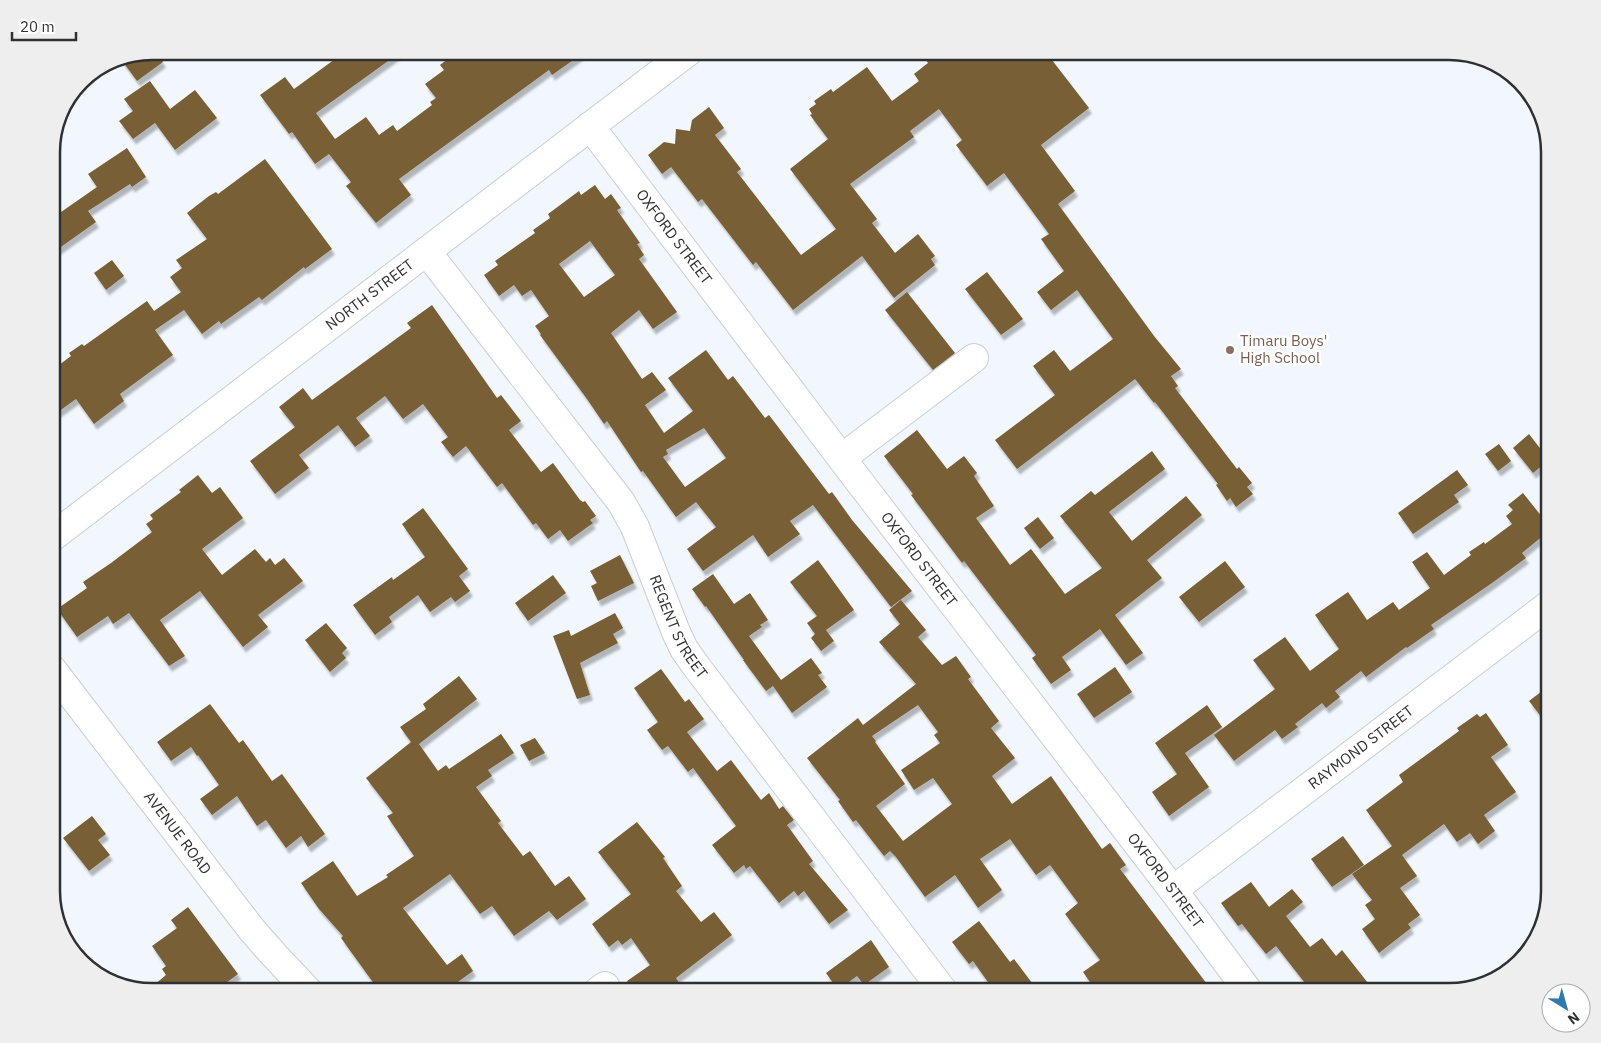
<svg xmlns="http://www.w3.org/2000/svg" width="1601" height="1043" viewBox="0 0 1601 1043" font-family="'IBM Plex Sans',sans-serif">
	<style>
		.building { fill: #795f35; fill-rule: evenodd; filter: url(#shadow) }
		.lines { fill: none; stroke-linecap: round; stroke-linejoin: round }
		.minor-casing { stroke: #c8cfd3; stroke-width: 30 }
		.minor { stroke: #fff; stroke-width: 28 }
		.education-dot { fill: #8d6e63; stroke: #fff; stroke-width: 2 }
		.labels { text-anchor: middle; stroke-width: 5; stroke-linejoin: round; paint-order: stroke }
		.street-label { font-size: 15px; fill: #2e3032; stroke: #fff }
		.education-label { font-size: 15px; fill: #785e54; stroke: #fff; text-anchor: start }
		.rim { fill: none; stroke: #2e3032; stroke-width: 2.5 }
	</style>
	<defs>
		<filter id="shadow"><feDropShadow dx="3" dy="5.5" stdDeviation="1" flood-color="#0004"/></filter>
	</defs>
	<rect width="100%" height="100%" fill="#f1f7fc"/>
	<!-- building -->
	<g class="building">
		<path d="M152 51H155L163 62 137 81 120 58Z"/>
		<path d="M346 51H402L316 113 335 139 366 117 379 135 393 125 397 131 432 105 430 102 436 98 425 84 444 70 440 65 458 51H586L552 75 549 70 399 179 411 195 376 223 346 186 351 182 329 154 315 164 292 132 289 134 260 95 285 77 294 89Z"/>
		<path d="M938 51H1045L1089 108 1041 145 1075 191 1058 204 1154 336 1181 369 1171 376 1178 386 1175 388 1237 469 1239 467 1252 483 1247 487 1253 494 1236 507 1230 498 1227 501 1216 485 1218 484 1155 402 1154 403 1135 379 1017 469 995 440 1055 395 1033 366 1054 350 1070 371 1113 339 1077 290 1051 310 1037 292 1064 271 1041 239 1049 234 1004 173 987 186 956 145 962 140 939 109 910 131 914 137 850 184 877 219 872 223 895 253 918 234 935 256 931 259 935 265 894 298 862 256 793 310 756 262 753 265 702 199 698 202 671 167 662 174 648 155 664 142 675 144 676 129 690 131 692 120 709 107 724 128 715 135 741 169 737 172 801 255 836 229 790 169 828 139 810 115 812 114 809 109 816 104 814 101 831 89 833 92 867 67 892 101 919 81 914 74 928 63 926 60Z"/>
		<path d="M150 81 170 109 195 90 217 118 175 150 155 123 133 139 119 121 133 111 124 99Z"/>
		<path d="M127 148 146 177 132 187 130 184 88 211 96 222 51 254V219L97 187 88 174Z"/>
		<path d="M265 159 332 249 305 269 304 267 262 300 259 297 221 324 219 321 202 334 184 310 155 330 173 355 120 394 124 401 94 424 76 399 51 417V371L71 356 69 353 82 344 84 346 147 301 154 311 181 292 170 277 182 268 176 260 207 239 187 213 209 196 216 192 218 194Z"/>
		<path d="M595 185 605 199 611 194 621 208 617 210 640 243 637 244 644 255 639 259 677 312 653 329 639 310 611 333 642 379 652 372 666 390 645 405 664 433 693 411 668 378 706 350 728 380 733 376 765 418 769 415 829 494 832 492 852 520 912 591 891 607 813 505 790 521 800 534 768 557 753 535 703 571 687 549 716 527 696 502 676 517 643 471 641 472 607 421 604 424 587 399 540 335 541 334 535 326 549 316 531 290 522 296 514 285 499 296 484 275 498 265 495 261 535 233 533 230 550 218 548 214 579 191 581 195ZM590 241 615 275 584 297 559 264ZM704 428 726 458 685 487 663 457 668 454 666 450Z"/>
		<path d="M112 260 124 276 106 290 94 273Z"/>
		<path d="M987 272 1023 319 1001 335 965 289Z"/>
		<path d="M907 292 955 353 933 370 885 310Z"/>
		<path d="M432 305 497 398 501 395 521 421 509 430 541 472 553 463 580 500 583 502 585 501 596 516 590 520 593 523 568 541 560 530 548 539 536 523 533 525 502 483 497 487 466 446 453 457 441 442 448 437 423 404 403 419 385 396 356 418 370 436 355 447 338 425 299 455 309 468 275 494 250 461 295 427 279 407 303 388 312 400 411 328 407 323Z"/>
		<path d="M917 430 947 469 964 456 977 473 974 476 994 506 976 518 1010 565 1031 549 1065 594 1102 568 1060 516 1091 491 1095 495 1152 451 1165 469 1109 512 1132 541 1186 496 1202 515 1147 560 1162 578 1115 615 1143 653 1126 665 1100 629 1062 657 1071 670 1051 684 1032 658 1036 655 964 561 962 563 911 495 913 494 884 456Z"/>
		<path d="M1529 434 1549 460 1533 473 1513 448Z"/>
		<path d="M1499 444 1511 461 1498 471 1485 454Z"/>
		<path d="M1457 470 1468 485 1454 495 1459 502 1413 534 1398 513Z"/>
		<path d="M198 475 212 493 220 487 243 518 202 549 222 575 255 549 266 562 270 558 275 565 284 558 303 581 258 615 268 627 243 647 200 591 160 620 185 656 169 666 129 613 113 624 108 616 77 637 57 609 87 588 83 582 111 563 152 532 146 524 153 519 150 515 181 492 179 490Z"/>
		<path d="M1523 493 1550 527V530L1522 553 1526 558 1492 583 1431 625 1434 629 1407 648 1406 647 1366 677 1361 671 1335 691 1340 697 1326 708 1322 703 1295 724 1298 727 1282 739 1275 730 1234 761 1214 735 1275 689 1253 660 1285 637 1310 671 1339 649 1315 615 1348 592 1367 620 1393 602 1399 610 1430 588 1412 562 1427 552 1444 575 1471 555 1469 552 1484 542 1485 544 1512 524 1506 516 1513 510 1508 505Z"/>
		<path d="M423 508 468 569 459 576 470 591 455 602 451 597 430 612 418 595 389 617 392 622 375 635 353 605 392 577 393 580 425 557 402 524Z"/>
		<path d="M1038 517 1054 538 1040 549 1024 528Z"/>
		<path d="M620 555 634 583 598 601 591 586 597 583 590 571Z"/>
		<path d="M818 560 854 610 826 630 834 641 821 651 811 638 815 634 807 623 817 616 790 582Z"/>
		<path d="M1225 561 1245 587 1199 622 1179 597Z"/>
		<path d="M713 574 734 604 750 593 768 620 760 625 762 627 749 636 781 680 811 658 822 673 818 675 827 687 792 713 773 686 766 691 743 660H744L706 606 705 607 692 589Z"/>
		<path d="M553 575 566 593 528 621 515 603Z"/>
		<path d="M901 600 926 630 918 637 942 665 956 656 971 677 968 679 999 721 991 728 1015 758 992 776 1012 804 1051 776 1102 849 1110 843 1126 865 1120 869 1213 992H1097L1083 972 1100 960 1065 914 1078 903 1050 865 1036 875 1010 839 980 859 1002 890 978 908 955 875 925 897 896 857 890 851 884 856 856 820 853 822 838 801 840 800 807 758 858 718 863 725 916 684 879 642 900 624 889 610ZM918 705 938 732 934 735 940 743 901 770 914 790 933 778 952 804 903 841 876 806 905 784 875 742 876 741 872 736Z"/>
		<path d="M615 613 623 628 613 634 618 643 580 663 590 695 577 699 553 636 569 630 571 636Z"/>
		<path d="M326 623 347 648 342 653 346 658 330 672 305 640Z"/>
		<path d="M1115 667 1132 692 1094 718 1077 694Z"/>
		<path d="M661 669 685 702 689 699 704 719 687 732 717 771 731 760 761 800 769 793 779 809 783 806 794 820 787 825 813 861 809 864 848 910 829 924 804 891 798 896 794 891 779 903 750 866 746 869 744 865 734 873 712 845 736 826 693 768 688 772 668 746 662 750 647 730 658 722 634 688Z"/>
		<path d="M459 676 477 699 419 744 438 771 446 765 449 769 501 734 514 753 488 770 492 776 476 787 501 821 498 823 523 856 530 851 555 886 569 876 586 899 557 920 549 911 514 936 492 906 480 914 450 874 403 908 447 965 462 954 473 971 444 992H380L341 938 343 936 319 909 301 883 333 861 357 896 388 877 386 875 414 856 387 816 393 813 366 778 411 742 400 727 426 709 423 704Z"/>
		<path d="M1550 685V728L1529 701Z"/>
		<path d="M210 704 239 743 243 740 272 781 282 774 325 834 308 847 301 836 286 848 266 820 257 826 237 796 212 815 200 799 219 785 198 755 197 756 191 747 171 761 157 742Z"/>
		<path d="M1207 705 1222 727 1185 753 1209 787 1169 816 1152 792 1177 774 1155 743Z"/>
		<path d="M1486 713 1508 745 1491 757 1516 792 1484 815 1495 831 1478 844 1470 833 1457 842 1444 824 1402 855 1417 876 1400 888 1420 915 1408 924 1411 928 1379 953 1362 929 1375 919 1365 905 1372 900 1352 874 1392 846 1366 810 1403 782 1399 775 1459 731 1457 728 1477 714 1480 717Z"/>
		<path d="M535 738 545 753 529 761 520 745Z"/>
		<path d="M92 816 106 834 98 840 110 855 89 871 63 838Z"/>
		<path d="M637 822 665 857 663 858 682 886 676 891 701 922 714 912 732 935 676 978 685 992H634L627 981 650 965 631 938 622 945 618 940 609 947 592 924 631 894 598 852Z"/>
		<path d="M1343 836 1364 865 1332 887 1311 859Z"/>
		<path d="M1251 882 1269 907 1292 889 1303 902 1286 916 1310 947 1322 938 1336 956 1342 950 1375 992H1312L1276 946 1266 954 1242 924 1238 926 1221 903Z"/>
		<path d="M188 907 238 974 214 992 148 990 166 975 162 969 166 966 152 946 177 928 171 920Z"/>
		<path d="M979 921 1010 962 1014 959 1032 983 1020 992H995L973 961 969 964 952 942Z"/>
		<path d="M871 940 889 967 864 985 857 976 838 990 826 973Z"/>
	</g>
	<g class="lines">
		<!-- minor casing -->
		<g class="minor-casing">
			<g id="minor">
				<path id="s1" d="M590 126 855 476 1173 890 1249 992"/>
				<path id="s2" d="M427 252 621 502 635 527 676 632 684 649 696 666 944 992"/>
				<path d="M842 458 974 358"/>
				<path id="s3" d="M51 538 689 51"/>
				<path id="s4" d="M51 668 252 930 275 956 309 992"/>
				<path id="s5" d="M1173 890 1550 604"/>
				<path d="M597 992 605 986"/>
			</g>
		</g>
		<!-- minor -->
		<use href="#minor" class="minor"/>
	</g>
	<!-- markers -->
	<circle class="education-dot" cx="1230" cy="350" r="5"/>
	<g class="labels">
		<!-- street labels -->
		<g class="street-label">
			<text dy="5" stroke="none"><textPath href="#s1" startOffset="139">OXFORD STREET</textPath></text>
			<text dy="5" stroke="none"><textPath href="#s3" startOffset="401">NORTH STREET</textPath></text>
			<text dy="5" stroke="none"><textPath href="#s1" startOffset="544">OXFORD STREET</textPath></text>
			<text dy="5" stroke="none"><textPath href="#s2" startOffset="454">REGENT STREET</textPath></text>
			<text dy="5" stroke="none"><textPath href="#s5" startOffset="236">RAYMOND STREET</textPath></text>
			<text dy="5" stroke="none"><textPath href="#s4" startOffset="208">AVENUE ROAD</textPath></text>
			<text dy="5" stroke="none"><textPath href="#s1" startOffset="949">OXFORD STREET</textPath></text>
		</g>
		<!-- education labels -->
		<g class="education-label">
			<text x="1240" y="346">Timaru Boys'<tspan x="1240" dy="17">High School</tspan></text>
		</g>
	</g>
	<!-- crop -->
	<path d="M0 0H1601V1043H0ZM152 60H1449A92 92 0 0 1 1541 152V891A92 92 0 0 1 1449 983H152A92 92 0 0 1 60 891V152A92 92 0 0 1 152 60Z" fill="#eeeeef" fill-rule="evenodd"/>
	<path class="rim" d="M152 60H1449A92 92 0 0 1 1541 152V891A92 92 0 0 1 1449 983H152A92 92 0 0 1 60 891V152A92 92 0 0 1 152 60Z"/>
	<!-- north arrow -->
	<g transform="translate(1566 1008) rotate(143)"><circle r="24" fill="#ffffff" stroke="#abacad"/>
	<path d="M0-4L9 19L0 12L-9 19Z" fill="#2f79ad"/>
	<text y="-8" font-size="14" font-weight="bold" text-anchor="middle" fill="#2e3032">N</text>
	</g>
	<!-- scale -->
	<path d="M12 32v8h64v-8" fill="none" stroke="#2e3032" stroke-width="2.5"/>
	<text x="20" y="32" font-size="15" fill="#2e3032" stroke="#ffffff" stroke-width="4" paint-order="stroke">20 m</text>
</svg>
